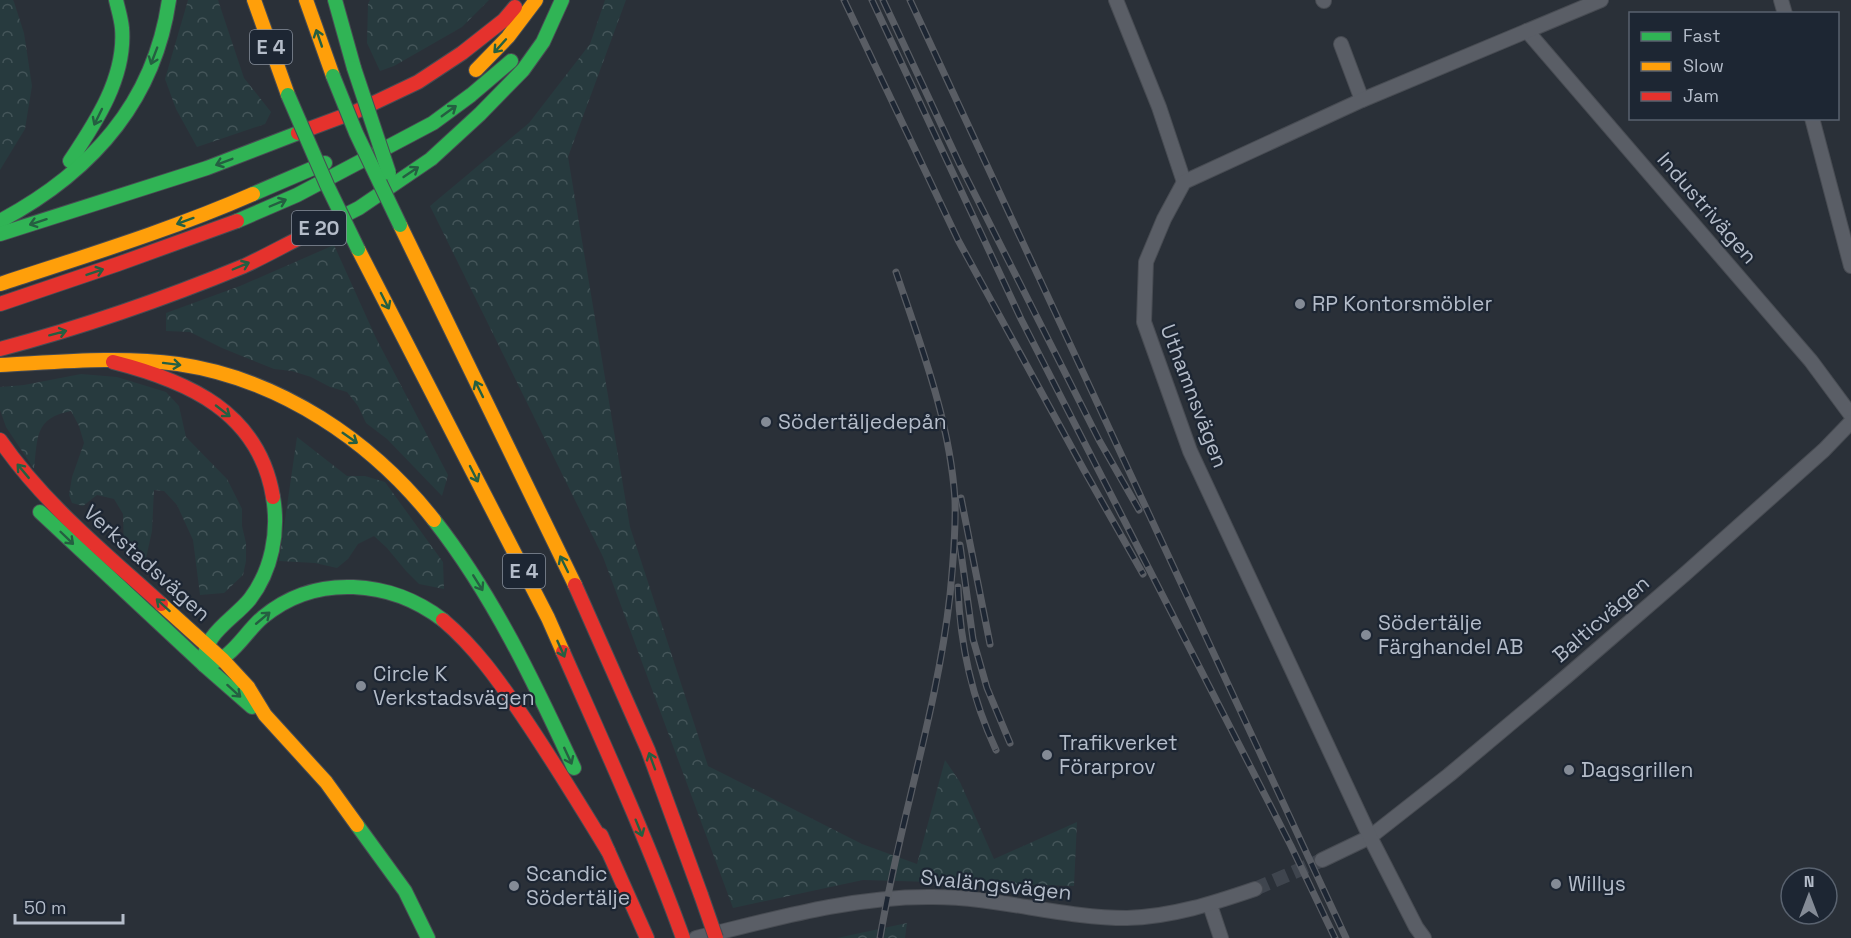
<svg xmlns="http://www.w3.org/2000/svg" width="1851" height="938" viewBox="0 0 1851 938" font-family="'Space Grotesk',sans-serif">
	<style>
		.forest { fill: url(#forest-crowns) }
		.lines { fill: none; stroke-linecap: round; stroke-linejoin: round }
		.street-tunnel { stroke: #3f454e; stroke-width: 14; stroke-dasharray: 14 7; stroke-linecap: butt }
		.street-casing { stroke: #484c53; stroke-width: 16 }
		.fast-casing { stroke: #484c53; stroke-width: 16 }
		.slow-casing { stroke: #484c53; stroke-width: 16 }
		.jam-casing { stroke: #484c53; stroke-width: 16 }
		.street { stroke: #5a5e66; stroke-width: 14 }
		.fast { stroke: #30b455; stroke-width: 14 }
		.slow { stroke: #ff9f0a; stroke-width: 14 }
		.jam { stroke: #e5322d; stroke-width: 14 }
		.rail-casing { stroke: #595d64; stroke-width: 7 }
		.rail { stroke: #1d2633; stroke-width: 4.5; stroke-dasharray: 14; stroke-linecap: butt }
		.fast-bridge-casing { stroke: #474c53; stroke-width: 16; stroke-linecap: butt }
		.jam-bridge-casing { stroke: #474c53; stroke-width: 16; stroke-linecap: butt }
		.fast-bridge { stroke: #30b455; stroke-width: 14 }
		.jam-bridge { stroke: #e5322d; stroke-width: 14 }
		.oneway { stroke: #255f41 }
		.poi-dot { fill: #848b96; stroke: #1d2633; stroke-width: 2 }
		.labels { text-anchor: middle; stroke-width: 4.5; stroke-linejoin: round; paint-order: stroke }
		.shield { fill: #1d2633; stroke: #878f9c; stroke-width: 1.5 }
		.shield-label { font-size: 20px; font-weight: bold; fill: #b4bcc9 }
		.street-label { font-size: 21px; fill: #b4bcc9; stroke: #1d2633 }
		.poi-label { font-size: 21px; fill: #b4bcc9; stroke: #1d2633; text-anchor: start }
	</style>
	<defs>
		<pattern id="forest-crowns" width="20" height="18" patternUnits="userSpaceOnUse" patternTransform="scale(1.5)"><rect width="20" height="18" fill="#273a3e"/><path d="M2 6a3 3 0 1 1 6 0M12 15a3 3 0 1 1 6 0" fill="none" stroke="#445559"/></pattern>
	</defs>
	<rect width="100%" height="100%" fill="#2a3038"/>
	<!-- forest -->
	<g class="forest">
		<path d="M0 0H13L14 2 24 33 32 86 25 129 0 170Z"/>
		<path d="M188 0H218L244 78 271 112 265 124 197 147 176 109 165 79Z"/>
		<path d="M370 0H489L462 27 394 66 380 71 367 43 368 4Z"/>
		<path d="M605 0H626L568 157 630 527 708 766 862 844 917 864 945 760 960 782 994 859 1077 822 1074 886 863 880 733 908 603 557 430 206 529 123 590 44Z"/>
		<path d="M334 245 376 338 448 475 442 496 387 439 366 423 358 406 347 392 330 387 311 377 292 371 274 369 222 348 190 332 166 331V313L240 286Z"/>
		<path d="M81 374 117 377 166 392 179 406 186 437 227 479 242 509V526L246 543V561L243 575 224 593 200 595 193 540 177 505 164 491 154 490 152 531 145 563 124 553 123 514 114 499 97 495 83 506 72 503 69 495 72 477 84 443 79 426 71 411C34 418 38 438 34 469L6 427 0 410V387L24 385Z"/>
		<path d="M297 437 347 476H365L385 482 443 562 444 589 419 584 406 571 387 548 374 536 358 544 348 559 337 568 315 563 279 561Z"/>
		<path d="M907 923 905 938H837Z"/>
	</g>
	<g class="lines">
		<!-- street-tunnel -->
		<path class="street-tunnel" d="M1255 889 1322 860"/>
		<!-- street casing -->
		<g class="street-casing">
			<g id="street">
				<path d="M1116 0 1159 107 1184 182"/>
				<path d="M1323 0 1324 1"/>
				<path d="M1781 0 1785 14"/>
				<path d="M1527 31 1811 361 1851 415"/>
				<path d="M1341 44 1362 100"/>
				<path d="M1812 118 1851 266"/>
				<path d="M1322 860 1370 837 1449 775 1567 676 1685 574 1824 450 1851 422"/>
				<path d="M1210 905 1221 938"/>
				<path d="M696 938C774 919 852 896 933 897 998 897 1062 918 1127 918 1171 917 1214 903 1255 889"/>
				<path d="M1424 938 1416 927 1370 837 1190 451 1144 322 1146 262 1164 219 1184 182 1362 100 1601 0"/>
			</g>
		</g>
		<!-- fast casing -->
		<g class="fast-casing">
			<g id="fast">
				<path d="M335 0 354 68"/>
				<path d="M70 161C96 122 126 77 122 28 121 18 118 9 116 0"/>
				<path d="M253 194 325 163"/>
				<path d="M0 221C90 173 154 104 169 0"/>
				<path d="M237 221 297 195 433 123 471 95 511 61"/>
				<path d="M314 231 359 208 431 159 480 114 523 70 543 42 562 0"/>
				<path d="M0 234 207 168 298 133"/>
				<path d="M273 497C279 532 272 570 250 599 233 620 202 634 204 665 233 660 243 634 263 617 316 573 391 580 443 620"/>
				<path d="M40 512 204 665 252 707"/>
				<path d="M434 520C493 595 534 682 574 768"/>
				<path d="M357 825 405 891 428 938"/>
			</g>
		</g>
		<!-- slow casing -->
		<g class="slow-casing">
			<g id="slow">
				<path d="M254 0 288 95"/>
				<path d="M306 0 333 76"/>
				<path d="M476 70 508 37 536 0"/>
				<path d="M400 225 575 585"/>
				<path d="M358 249 548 618 563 652"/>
				<path d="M0 284C85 256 171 230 253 194"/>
				<path d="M0 365C59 362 119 356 178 364 280 379 372 441 434 520"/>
				<path d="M161 604 223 660 248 687 265 715 326 782 357 825"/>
			</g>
		</g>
		<!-- jam casing -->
		<g class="jam-casing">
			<g id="jam">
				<path d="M298 133 357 111 418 82 462 53 504 20 515 7"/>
				<path d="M0 304 118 264 237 221"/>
				<path d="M0 349C83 327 164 299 244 266 268 255 290 242 314 231"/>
				<path d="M113 362C188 381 259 412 273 497"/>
				<path d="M0 440C44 504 104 552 161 604"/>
				<path d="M575 585 648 750 701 895"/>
				<path d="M443 620C475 647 499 681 522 715 552 759 580 805 608 851"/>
				<path d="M563 652C605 747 648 841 683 938"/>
				<path d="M601 835 647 938"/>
			</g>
		</g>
		<!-- street -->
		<use href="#street" class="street"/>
		<!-- fast -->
		<use href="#fast" class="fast"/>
		<!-- slow -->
		<use href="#slow" class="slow"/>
		<!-- jam -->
		<use href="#jam" class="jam"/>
		<!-- rail casing -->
		<g class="rail-casing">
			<g id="rail">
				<path d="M844 0 958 240 1084 470 1143 574"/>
				<path d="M872 0 1021 319 1291 846 1335 938"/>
				<path d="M883 0 960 165 1099 440 1139 510"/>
				<path d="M910 0 1346 938"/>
				<path d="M961 498 990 644"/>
				<path d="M960 545 973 639 987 688 1010 743"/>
				<path d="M958 587C960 644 972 699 996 750"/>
				<path d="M880 938C899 823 937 712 950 595 953 564 956 532 955 500 950 421 921 346 896 272"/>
			</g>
		</g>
		<!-- rail -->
		<use href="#rail" class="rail"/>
		<!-- fast-bridge casing -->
		<g class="fast-bridge-casing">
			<g id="fast-bridge">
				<path d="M354 68 389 173"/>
				<path d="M333 76 356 133 400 225"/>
				<path d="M288 95 327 185 358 249"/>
			</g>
		</g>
		<!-- jam-bridge casing -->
		<g class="jam-bridge-casing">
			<path id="jam-bridge" d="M701 895 716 938"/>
		</g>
		<!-- fast-bridge -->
		<use href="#fast-bridge" class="fast-bridge"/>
		<!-- jam-bridge -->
		<use href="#jam-bridge" class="jam-bridge"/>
	</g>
	<!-- one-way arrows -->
	<defs><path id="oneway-shaft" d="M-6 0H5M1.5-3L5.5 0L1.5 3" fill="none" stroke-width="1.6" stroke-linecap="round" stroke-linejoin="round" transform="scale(1.5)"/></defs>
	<g class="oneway">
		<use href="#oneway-shaft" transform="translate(319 38) rotate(-109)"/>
		<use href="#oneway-shaft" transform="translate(500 46) rotate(132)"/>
		<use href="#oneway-shaft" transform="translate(154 56) rotate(111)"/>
		<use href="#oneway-shaft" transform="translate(449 111) rotate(-36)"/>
		<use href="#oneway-shaft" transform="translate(98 117) rotate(116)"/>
		<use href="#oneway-shaft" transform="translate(224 162) rotate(159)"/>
		<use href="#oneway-shaft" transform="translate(411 172) rotate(-34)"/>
		<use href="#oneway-shaft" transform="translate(278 203) rotate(-23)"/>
		<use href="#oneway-shaft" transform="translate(185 221) rotate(160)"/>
		<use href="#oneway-shaft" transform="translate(38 222) rotate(162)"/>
		<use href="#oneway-shaft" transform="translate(241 266) rotate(-23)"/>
		<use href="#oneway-shaft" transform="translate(95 272) rotate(-19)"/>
		<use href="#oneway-shaft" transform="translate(385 301) rotate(63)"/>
		<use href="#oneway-shaft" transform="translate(58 333) rotate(-15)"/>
		<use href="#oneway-shaft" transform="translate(172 364) rotate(7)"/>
		<use href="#oneway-shaft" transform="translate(479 389) rotate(-116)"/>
		<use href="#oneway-shaft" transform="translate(223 411) rotate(38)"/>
		<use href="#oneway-shaft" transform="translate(350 438) rotate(35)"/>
		<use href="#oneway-shaft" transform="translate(23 471) rotate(-130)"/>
		<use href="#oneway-shaft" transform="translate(474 474) rotate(63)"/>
		<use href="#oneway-shaft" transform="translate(67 538) rotate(44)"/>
		<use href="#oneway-shaft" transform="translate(564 564) rotate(-116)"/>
		<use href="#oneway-shaft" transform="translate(478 583) rotate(58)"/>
		<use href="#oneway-shaft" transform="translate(163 605) rotate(-138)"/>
		<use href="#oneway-shaft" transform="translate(263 618) rotate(-40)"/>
		<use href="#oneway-shaft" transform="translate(561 649) rotate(66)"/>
		<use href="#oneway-shaft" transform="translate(234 691) rotate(42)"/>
		<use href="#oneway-shaft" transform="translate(568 756) rotate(65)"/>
		<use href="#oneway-shaft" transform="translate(652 761) rotate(-110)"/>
		<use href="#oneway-shaft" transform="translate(639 828) rotate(68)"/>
	</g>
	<!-- markers -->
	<g class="poi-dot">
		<circle cx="1300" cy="304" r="6"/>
		<circle cx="766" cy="422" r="6"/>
		<circle cx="1366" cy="635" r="6"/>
		<circle cx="361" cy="686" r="6"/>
		<circle cx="1047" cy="755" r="6"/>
		<circle cx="1569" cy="770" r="6"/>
		<circle cx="1556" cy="884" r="6"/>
		<circle cx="514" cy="886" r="6"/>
	</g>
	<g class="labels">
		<!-- shield labels -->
		<g class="shield">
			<rect x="250" y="30" width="42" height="34" rx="4.5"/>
			<rect x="292" y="211" width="54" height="34" rx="4.5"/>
			<rect x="503" y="554" width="42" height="34" rx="4.5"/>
		</g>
		<g class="shield-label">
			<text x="271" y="54">E 4</text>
			<text x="319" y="235">E 20</text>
			<text x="524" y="578">E 4</text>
		</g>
		<!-- street labels -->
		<g class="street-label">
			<text transform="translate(1707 208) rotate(49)" y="7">Industrivägen</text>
			<text transform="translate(1194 396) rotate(69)" y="7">Uthamnsvägen</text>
			<text transform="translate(147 563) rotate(42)" y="7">Verkstadsvägen</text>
			<text transform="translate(1601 619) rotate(-41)" y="7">Balticvägen</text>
			<text transform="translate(996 885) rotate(6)" y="7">Svalängsvägen</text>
		</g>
		<!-- poi labels -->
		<g class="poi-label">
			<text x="1312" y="311">RP Kontorsmöbler</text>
			<text x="778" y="429">Södertäljedepån</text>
			<text x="1378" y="630">Södertälje<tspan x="1378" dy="24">Färghandel AB</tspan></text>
			<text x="373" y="681">Circle K<tspan x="373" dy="24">Verkstadsvägen</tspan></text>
			<text x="1059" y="750">Trafikverket<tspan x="1059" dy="24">Förarprov</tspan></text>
			<text x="1581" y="777">Dagsgrillen</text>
			<text x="526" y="881">Scandic<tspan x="526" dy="24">Södertälje</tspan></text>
			<text x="1568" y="891">Willys</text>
		</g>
	</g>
	<!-- legend -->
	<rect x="1629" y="12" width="210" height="108" fill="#1d2633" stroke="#59626f" stroke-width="1.5"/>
	<rect x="1641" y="32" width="30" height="9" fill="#30b455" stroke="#59626f" stroke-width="1.5"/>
	<text x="1683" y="42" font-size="18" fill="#b4bcc9">Fast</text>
	<rect x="1641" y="62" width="30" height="9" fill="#ff9f0a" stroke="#59626f" stroke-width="1.5"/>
	<text x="1683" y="72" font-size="18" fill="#b4bcc9">Slow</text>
	<rect x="1641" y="92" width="30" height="9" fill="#e5322d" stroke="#59626f" stroke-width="1.5"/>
	<text x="1683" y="102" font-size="18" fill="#b4bcc9">Jam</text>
	<!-- north arrow -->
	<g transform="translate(1809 896)"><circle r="28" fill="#1d2633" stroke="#59626f" stroke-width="1.5"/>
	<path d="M0-4.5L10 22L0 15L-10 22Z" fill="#848b96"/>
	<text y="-9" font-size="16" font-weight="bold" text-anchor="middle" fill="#b4bcc9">N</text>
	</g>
	<!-- scale -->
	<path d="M15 914v9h108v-9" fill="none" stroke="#b4bcc9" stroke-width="3"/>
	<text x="24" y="914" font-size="18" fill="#b4bcc9" stroke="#1d2633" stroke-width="4.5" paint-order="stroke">50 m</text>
</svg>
